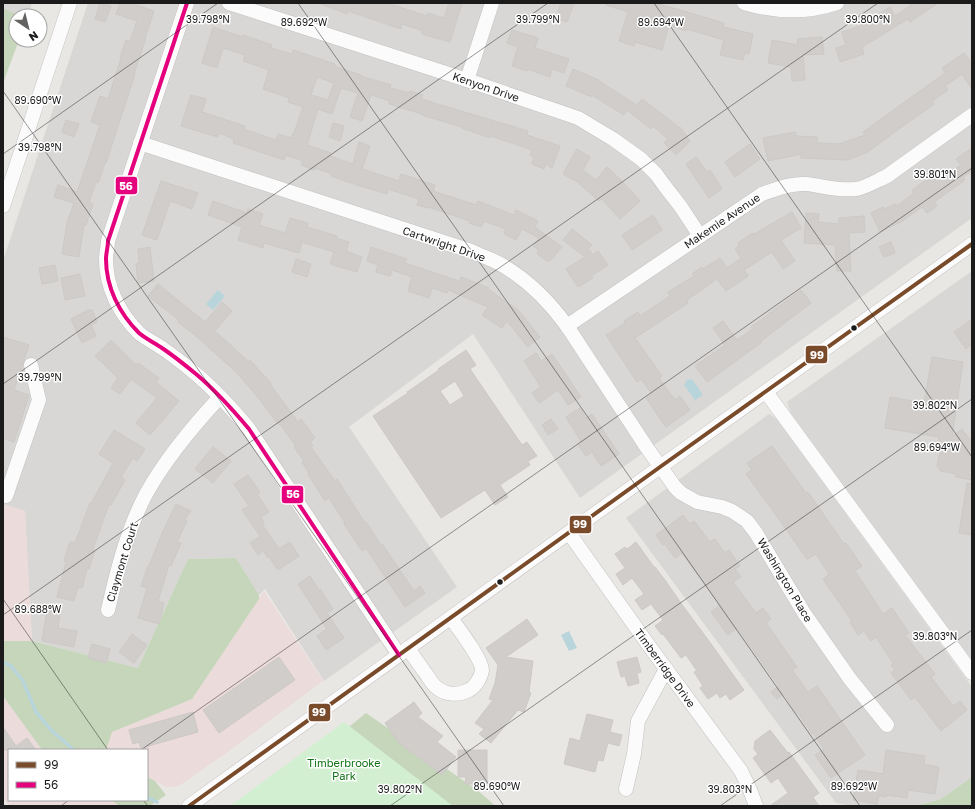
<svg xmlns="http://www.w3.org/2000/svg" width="975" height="809" viewBox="0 0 975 809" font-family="'Golos Text',sans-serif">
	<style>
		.residential { fill: #d8d7d5 }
		.commercial { fill: #ebdbda }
		.forest { fill: #c5d6ba }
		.park { fill: #d2efd1 }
		.water { fill: #b8d5dc }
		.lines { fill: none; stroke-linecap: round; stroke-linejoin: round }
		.stream { stroke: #b8d5dc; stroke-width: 3.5 }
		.building { fill: #d0cdcb; stroke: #ccc9c6; fill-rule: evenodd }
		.minor-casing { stroke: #c2c1c0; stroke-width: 15 }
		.minor { stroke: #fcfbfb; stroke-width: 14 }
		.bus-1-casing { stroke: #fff; stroke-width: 7 }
		.bus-2-casing { stroke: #fff; stroke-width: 7 }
		.bus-1 { stroke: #7a4b2a; stroke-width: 4 }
		.bus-2 { stroke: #e5007d; stroke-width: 4 }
		.ticks { fill: none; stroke: #1b1b1b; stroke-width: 1; stroke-opacity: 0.45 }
		.bus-dot { fill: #1b1b1b; stroke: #fff; stroke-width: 1.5 }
		.labels { text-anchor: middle; stroke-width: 3; stroke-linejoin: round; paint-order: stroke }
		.street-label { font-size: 11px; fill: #1b1b1b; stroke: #fff }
		.park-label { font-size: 11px; fill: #117117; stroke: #fff }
		.ticks-label { font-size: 10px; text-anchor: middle; fill: #1b1b1b; stroke: #fff; stroke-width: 3; stroke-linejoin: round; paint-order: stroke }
		.line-badge { stroke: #fff; stroke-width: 1.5 }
		.badge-label { font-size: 11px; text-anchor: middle; font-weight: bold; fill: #fff }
	</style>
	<rect width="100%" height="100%" fill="#e9e7e4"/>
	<!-- residential -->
	<g class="residential">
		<path d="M3 3H32L28 16H17L3 11Z"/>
		<path d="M88 3H972V218L580 498 473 334 349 427 457 587 324 681 265 589 259 595 236 558 188 559 138 668 32 641 25 511 3 504V261Z"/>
		<path d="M972 271V660L791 413 787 402Z"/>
		<path d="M769 414 774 417 777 420 972 687V777L941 799 916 806H852L836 803 626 518Z"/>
	</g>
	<!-- commercial -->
	<g class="commercial">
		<path d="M3 504 25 511 32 641H3Z"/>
		<path d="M264 591 323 681 229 751 179 786 167 787 147 777V750H106L111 732 192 699Z"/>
		<path d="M3 696 40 747 43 750H9V800H111L120 806H9L3 798Z"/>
	</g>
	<!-- forest -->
	<g class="forest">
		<path d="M3 8 20 16H16V40H19L3 83Z"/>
		<path d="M236 558 259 595V599L192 699 112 732 106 750H43L40 747 3 696V641H32L138 668 188 559Z"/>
		<path d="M366 713 477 790 490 801 495 806H435L344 731Z"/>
		<path d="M147 777 155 781 166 795 150 806H120L111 800H147Z"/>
		<path d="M972 777V806H916L941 799Z"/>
	</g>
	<!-- park -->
	<path class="park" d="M344 722 453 806H230Z"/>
	<!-- water -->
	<g class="water">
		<path d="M218 290 225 296 213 310 206 304Z"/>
		<path d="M692 379 703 395 695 400 684 385 687 380Z"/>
		<path d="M569 631 577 648 569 651 561 635Z"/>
	</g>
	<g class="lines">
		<!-- stream -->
		<g class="stream">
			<path d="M3 662 11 666 23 681 36 712 52 731 74 750"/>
			<path d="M147 797 157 802"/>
		</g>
	</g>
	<!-- building -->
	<g class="building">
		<path d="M100 3 111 6 105 22 95 19Z"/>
		<path d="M120 3H131L154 11 145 38H146L134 74H135L106 163H105L98 183 96 182 89 202 93 204 86 225H84L79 257 62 254 67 223 74 203 54 197 58 185 77 192 100 125 91 122 100 96 108 99 121 58H120L126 40 130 41 137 21 116 14Z"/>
		<path d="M321 3H387L427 16 428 13 444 18 449 3H462L450 42 422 34 423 31 402 24 401 29 348 11 347 14 321 4Z"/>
		<path d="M561 3H574L567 22 556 18Z"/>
		<path d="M607 3H656L724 23 723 27 753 34 749 54 745 53 743 60 720 55 724 40 687 29 686 31 669 25 662 50 635 42 634 46 619 41 628 12 606 5Z"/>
		<path d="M914 3H938L910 22 908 19 862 47 864 54 840 62 836 48 846 45 842 32 860 26 890 7 895 16Z"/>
		<path d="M213 27 243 37V35L272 45 271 48 292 54 293 50 335 64 334 66 361 75V76L391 85 390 88 409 93 410 91 423 95 421 99 528 131 527 135 560 146 552 168 546 164 544 169 532 164 534 157 530 155 532 150 491 136 490 138 462 128V127L422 115V114L389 104 390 101 371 95 362 121 350 117 358 93 341 88 332 114 318 109 307 145 331 153 330 156 353 164 359 142 370 146 362 169 399 181 401 174 435 185 433 191 476 205 478 201 514 215 516 210 538 221 535 227 562 247 550 261H547L537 254 539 251 533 246 539 238 522 229 516 240 504 234 506 229 484 221 481 227 469 223 470 221 428 207V208L417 205 419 199 388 189 387 194 354 184 331 176 332 174 315 168 314 170 301 165 303 161 286 155 284 160 233 143 234 139 219 133 218 137 181 126 191 95 206 99 202 112 245 126 244 129 276 140 278 134 292 138 293 133H294L303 107 288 102 289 98 263 89 269 70 243 61 245 55 223 48 217 68 202 63ZM317 77 334 83 328 100 311 95Z"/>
		<path d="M512 30 538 38 535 48 569 59 564 73 552 69 550 77 527 69V71L512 66 518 47 507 43Z"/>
		<path d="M822 37 824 54 803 55 805 80 792 81 791 67 768 63 772 40 798 45 797 39Z"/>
		<path d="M964 53 972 64V89L962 74 945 86 948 90 932 101 934 104 892 134 868 152 847 160 801 158V154L768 161 763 138 795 132 796 136 817 137V143L839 144 865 135 863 132 945 73 942 68Z"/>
		<path d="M573 69 599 80V81L637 105 642 99 671 121 679 128 680 127 690 141 676 155 664 143 668 139 653 126 651 129 627 110 624 115 592 95V97L566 86Z"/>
		<path d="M66 120 79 124 74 137 62 132Z"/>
		<path d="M333 123 344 126 340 141 329 137Z"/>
		<path d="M750 144 760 159 735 177 725 162Z"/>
		<path d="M972 148V171L963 177 965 180 934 202 937 206 927 213 922 207 901 222 880 232 871 213 883 207 884 209 896 204 897 206 914 193 912 190 939 171 943 177 961 165 956 159Z"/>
		<path d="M577 149 590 157 583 170 596 180 607 167 621 180 640 201 620 219 602 199 599 201 576 181 563 174Z"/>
		<path d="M696 157 707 172 710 170 722 189 709 198 686 164Z"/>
		<path d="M161 181 198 193 192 209 170 201 157 240 142 235Z"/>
		<path d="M213 201 247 213 248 209 263 214 259 225 285 233 290 218 308 223 307 227 337 236 336 238 349 242 346 251 362 257 357 272 330 264 334 252 302 242 299 253 264 243 263 248 238 240 242 227 208 215Z"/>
		<path d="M792 212 801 228 781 240 795 261 783 269 772 252 744 270 748 276 726 291 717 279 687 300 688 303 635 338 662 376 659 378 675 400 680 396 690 410 666 427 646 398 652 394 641 379 637 382 606 335 625 323 624 321 638 312 640 316 670 296 668 292 694 276 692 274 702 267 703 269 720 258 727 268 741 258 735 249 739 246 738 243 753 233 754 234Z"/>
		<path d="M806 213 819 214 818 222 839 224V218L864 216 865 232 849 233 851 271H837L835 245 804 243Z"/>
		<path d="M653 215 662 230 632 250 622 235Z"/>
		<path d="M572 229 592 245 588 249 593 255 598 251 608 265 591 276 593 278 578 287 566 269 585 257 563 240Z"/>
		<path d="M891 242 895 253 884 257 879 247Z"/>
		<path d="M150 247 154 281 138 283 136 264 139 263 138 249Z"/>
		<path d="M371 247 407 259 405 263 459 281 461 277 489 288 488 289 518 310 540 337 528 347 507 321 502 328 482 315 488 307 448 290 447 293 432 288 429 298 408 291 412 277 392 270 390 276 376 272 378 265 367 261Z"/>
		<path d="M296 259 311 264 307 277 292 272Z"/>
		<path d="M55 265 58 281 42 284 39 268Z"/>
		<path d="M80 274 85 296 65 300 61 278Z"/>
		<path d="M158 284 205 322 222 302 232 311 215 331 249 362 250 360 271 383 270 384 298 422 301 419 315 438 310 442 313 446 311 447 335 481 337 479 365 523 366 522 381 545 382 544 414 591 420 586 425 593 405 607 366 548 362 551 344 524 345 523 329 498 325 501 308 474 309 473 302 462 304 461 294 447 296 446 280 424 279 425 256 395 236 372 197 337 178 322 179 320 148 296Z"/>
		<path d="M801 290 811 303 761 341 762 342 707 382 695 366 725 345 713 328 723 321 737 340 753 329 751 327Z"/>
		<path d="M88 310H92L97 322 91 325 96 336 82 343 71 319Z"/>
		<path d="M972 319V344L966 349 954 332Z"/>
		<path d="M3 337 29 345 14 390 29 395 14 442 3 438Z"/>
		<path d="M111 340 136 365 138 363 159 378 156 382 179 401 150 435 136 423 157 398 131 379 120 394 111 388 118 378 95 356Z"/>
		<path d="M466 350 476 365 470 369 522 445 527 442 537 456 528 461 530 465 500 485 508 497 495 505 485 490 441 518 373 416 408 393 407 392 439 370 438 369ZM455 381 464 396 450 405 440 391Z"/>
		<path d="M536 353 541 361 552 354 581 397 568 405 558 390 539 403 532 393 541 387 524 361Z"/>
		<path d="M932 357 963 362 952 436 962 429 972 442V469L968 472 972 478V480L956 477V474L941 471 937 466 940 451 937 450 939 437 885 428 890 397 924 403Z"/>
		<path d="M580 408 586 418 592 414 619 454 601 466 592 452 586 456 578 445 582 443 566 417Z"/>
		<path d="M551 419 558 429 548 435 542 425Z"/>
		<path d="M114 430 145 449 137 461 133 458 121 477 125 480 111 505 109 504 93 549 95 550 89 569 87 568 82 588 78 587 74 601 57 597 66 562 64 561 70 542 75 543 90 503 91 504 113 463 99 454Z"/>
		<path d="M772 446 806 493 808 492 844 544 846 543 862 566 855 571 883 614 892 608 909 633 905 635 935 674 931 677 953 706 960 701 967 710 941 731 915 697 911 700 891 673 895 670 891 665 893 663 876 637 871 641 864 631 858 635 850 622 852 621 823 579 829 574 816 554 807 559 774 512 746 474 752 470 747 463Z"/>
		<path d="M213 447 231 461 213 483 195 469Z"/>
		<path d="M248 475 260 492 257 494 269 512 261 517 264 523 262 524 279 549 290 542 299 556 278 570 269 557 268 558 263 551 258 555 250 543 260 536 242 510 249 506 234 484Z"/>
		<path d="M967 483 972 484V535L959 533Z"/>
		<path d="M176 504 191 511 185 519 187 521 177 542 181 543 171 566 169 565 158 601 164 603 159 624 138 618 147 588 141 586 148 566H149L163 531Z"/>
		<path d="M683 515 690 524 694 521 710 542 715 539 725 553 729 550 740 566 735 569 741 577 733 582 756 613 763 608 771 619 766 623 797 667 792 670 808 692 817 686 865 755 831 778 815 755 824 749 813 733 812 734 798 713 797 714 784 694 777 699 771 692 779 686 737 628 728 635 711 612 720 605 682 553 675 558 665 544 663 545 656 535Z"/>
		<path d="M636 542 654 567H655L665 580 683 606 709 641 744 690 730 700 726 694 720 698 717 693 708 699 700 688 703 686 694 672 697 671 686 655 681 658 663 634 662 635 655 626 663 620 651 604 642 610 635 600 644 594 632 578 623 585 616 574 625 568 615 554 625 547 627 549Z"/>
		<path d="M310 576 319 590 320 589 333 609 327 613 344 638 326 650 317 636 327 629 298 584Z"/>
		<path d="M47 610 60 613 58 628 77 631 74 647 42 641Z"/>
		<path d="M527 619 538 635 506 657 533 661 529 692 531 693 524 712 518 710 491 743 479 734 484 729 475 723 493 700 489 699 495 683 498 665 486 648Z"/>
		<path d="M132 634 147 645 134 663 119 652Z"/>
		<path d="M92 644 110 649 106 663 88 658Z"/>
		<path d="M279 657 295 680 219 733 203 710Z"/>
		<path d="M637 657 641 672 637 673 639 683 628 686 625 676 621 677 617 662Z"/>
		<path d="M414 702 422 713 418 717 443 736 437 742 456 757 442 775 399 743 385 723Z"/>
		<path d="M193 712 198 732 141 748 139 742 133 744 129 730Z"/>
		<path d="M587 714 613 720 610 732 622 735 619 746 608 743 603 761 598 760 595 772 564 764 570 738 580 741Z"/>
		<path d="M3 727 16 746 27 738 36 750H3Z"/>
		<path d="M770 730 788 753 789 752 819 793 813 797 819 806H770L788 793 778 778 771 783 753 758 758 754 754 749 755 741Z"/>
		<path d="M458 750H487V784H465L466 777H458Z"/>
		<path d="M886 750 925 756 924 764 939 767 935 794 908 790 907 798 886 795V797L879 796 877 804 853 800 858 770 883 774Z"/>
	</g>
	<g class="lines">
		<!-- minor casing -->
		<g class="minor-casing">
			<g id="minor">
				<path d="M187 3 108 241C108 247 106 253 106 259 106 287 119 313 139 333 146 339 155 343 162 348 174 356 185 365 196 374 215 390 233 410 249 429L399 655"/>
				<path d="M229 3 467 80 578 118 613 139 641 159 656 174 664 185 681 207 700 236"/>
				<path d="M744 3C774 12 807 13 837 3"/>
				<path d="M467 80 492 3"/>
				<path d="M140 143 471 251C481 256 492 259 502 265 529 281 549 301 567 326L647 448 675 487 681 493 697 502 722 507 732 511 747 521 756 533 804 613 850 679 887 725"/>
				<path d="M3 206 70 3"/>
				<path d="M567 326 762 194C777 189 791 183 807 184 823 186 839 191 856 189 865 188 878 180 887 176L972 115"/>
				<path d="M766 392 972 673"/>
				<path d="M3 495 6 496 39 400 31 365"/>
				<path d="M569 533 647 643 741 771 750 790 756 806"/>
				<path d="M108 610C117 571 127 530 146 494 166 458 192 427 220 397"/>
				<path d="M408 648C413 656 419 664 424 671 428 676 431 682 435 686 444 695 458 696 469 690 475 687 481 678 482 670 482 659 458 628 451 618"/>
				<path d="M626 789 634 754 638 721 666 669"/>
				<path d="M189 806 660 467 972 244"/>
			</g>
		</g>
		<!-- minor -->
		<use href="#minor" class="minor"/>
		<!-- bus-1 casing -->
		<g class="bus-1-casing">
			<path id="bus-1" d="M189 806 660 467 972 244"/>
		</g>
		<!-- bus-2 casing -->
		<g class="bus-2-casing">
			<path id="bus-2" d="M187 3 108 241C108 247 106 253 106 259 106 287 119 313 139 333 146 339 155 343 162 348 174 356 185 365 196 374 215 390 233 410 249 429L399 655"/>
		</g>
		<!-- bus-1 -->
		<use href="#bus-1" class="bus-1"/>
		<!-- bus-2 -->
		<use href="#bus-2" class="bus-2"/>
	</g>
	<!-- ticks -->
	<path class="ticks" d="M298 3 860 806M654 3 972 457M3 91 504 806M3 154 218 3M3 384 548 3M3 599 108 750M3 615 878 3M141 750 972 168M143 800 148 806M61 806 69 800M390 806 972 399M720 806 972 630"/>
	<!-- markers -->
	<g class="bus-dot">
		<circle cx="854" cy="328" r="3.5"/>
		<circle cx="500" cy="582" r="3.5"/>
	</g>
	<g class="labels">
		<!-- street labels -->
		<g class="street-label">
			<text transform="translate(486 87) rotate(19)" y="4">Kenyon Drive</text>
			<text transform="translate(722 221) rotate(-34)" y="4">Makemie Avenue</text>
			<text transform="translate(444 244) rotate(19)" y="4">Cartwright Drive</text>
			<text transform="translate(122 562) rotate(-73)" y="4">Claymont Court</text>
			<text transform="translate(785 580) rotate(59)" y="4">Washington Place</text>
			<text transform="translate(665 668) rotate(54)" y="4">Timberridge Drive</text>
		</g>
		<!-- park labels -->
		<g class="park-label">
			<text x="344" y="767">Timberbrooke<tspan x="344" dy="13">Park</tspan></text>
		</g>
	</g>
	<g class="ticks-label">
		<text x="208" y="23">39.798°N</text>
		<text x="538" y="23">39.799°N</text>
		<text x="868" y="23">39.800°N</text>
		<text x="304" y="26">89.692°W</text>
		<text x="661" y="26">89.694°W</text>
		<text x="38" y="104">89.690°W</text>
		<text x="40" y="151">39.798°N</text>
		<text x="935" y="178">39.801°N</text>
		<text x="40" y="381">39.799°N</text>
		<text x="935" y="409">39.802°N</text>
		<text x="937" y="451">89.694°W</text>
		<text x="38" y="613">89.688°W</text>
		<text x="935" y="640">39.803°N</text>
		<text x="497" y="790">89.690°W</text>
		<text x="854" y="790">89.692°W</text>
		<text x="400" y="793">39.802°N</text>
		<text x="730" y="793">39.803°N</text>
	</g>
	<g class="line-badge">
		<rect x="115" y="176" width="23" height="19" rx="4" fill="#e5007d"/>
		<rect x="805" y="345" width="23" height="19" rx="4" fill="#7a4b2a"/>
		<rect x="281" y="485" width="23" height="19" rx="4" fill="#e5007d"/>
		<rect x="569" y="515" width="23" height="19" rx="4" fill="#7a4b2a"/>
		<rect x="308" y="703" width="23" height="19" rx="4" fill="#7a4b2a"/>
	</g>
	<g class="badge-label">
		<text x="126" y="190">56</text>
		<text x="817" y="359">99</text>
		<text x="293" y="498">56</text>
		<text x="580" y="528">99</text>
		<text x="319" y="716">99</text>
	</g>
	<!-- border -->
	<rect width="975" height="809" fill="none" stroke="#1b1b1b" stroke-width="8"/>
	<!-- legend -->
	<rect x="8" y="749" width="140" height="52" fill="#ffffff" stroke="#a4a4a4"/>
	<rect x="16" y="762" width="20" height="6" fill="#7a4b2a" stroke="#a4a4a4"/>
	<text x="44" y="769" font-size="12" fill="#1b1b1b">99</text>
	<rect x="16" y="782" width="20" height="6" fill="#e5007d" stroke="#a4a4a4"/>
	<text x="44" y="789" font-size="12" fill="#1b1b1b">56</text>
	<!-- north arrow -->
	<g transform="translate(28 28) rotate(145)"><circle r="19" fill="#ffffff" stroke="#a4a4a4"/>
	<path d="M0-3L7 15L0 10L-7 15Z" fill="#636261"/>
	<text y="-6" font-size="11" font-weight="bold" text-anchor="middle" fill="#1b1b1b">N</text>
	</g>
</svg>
